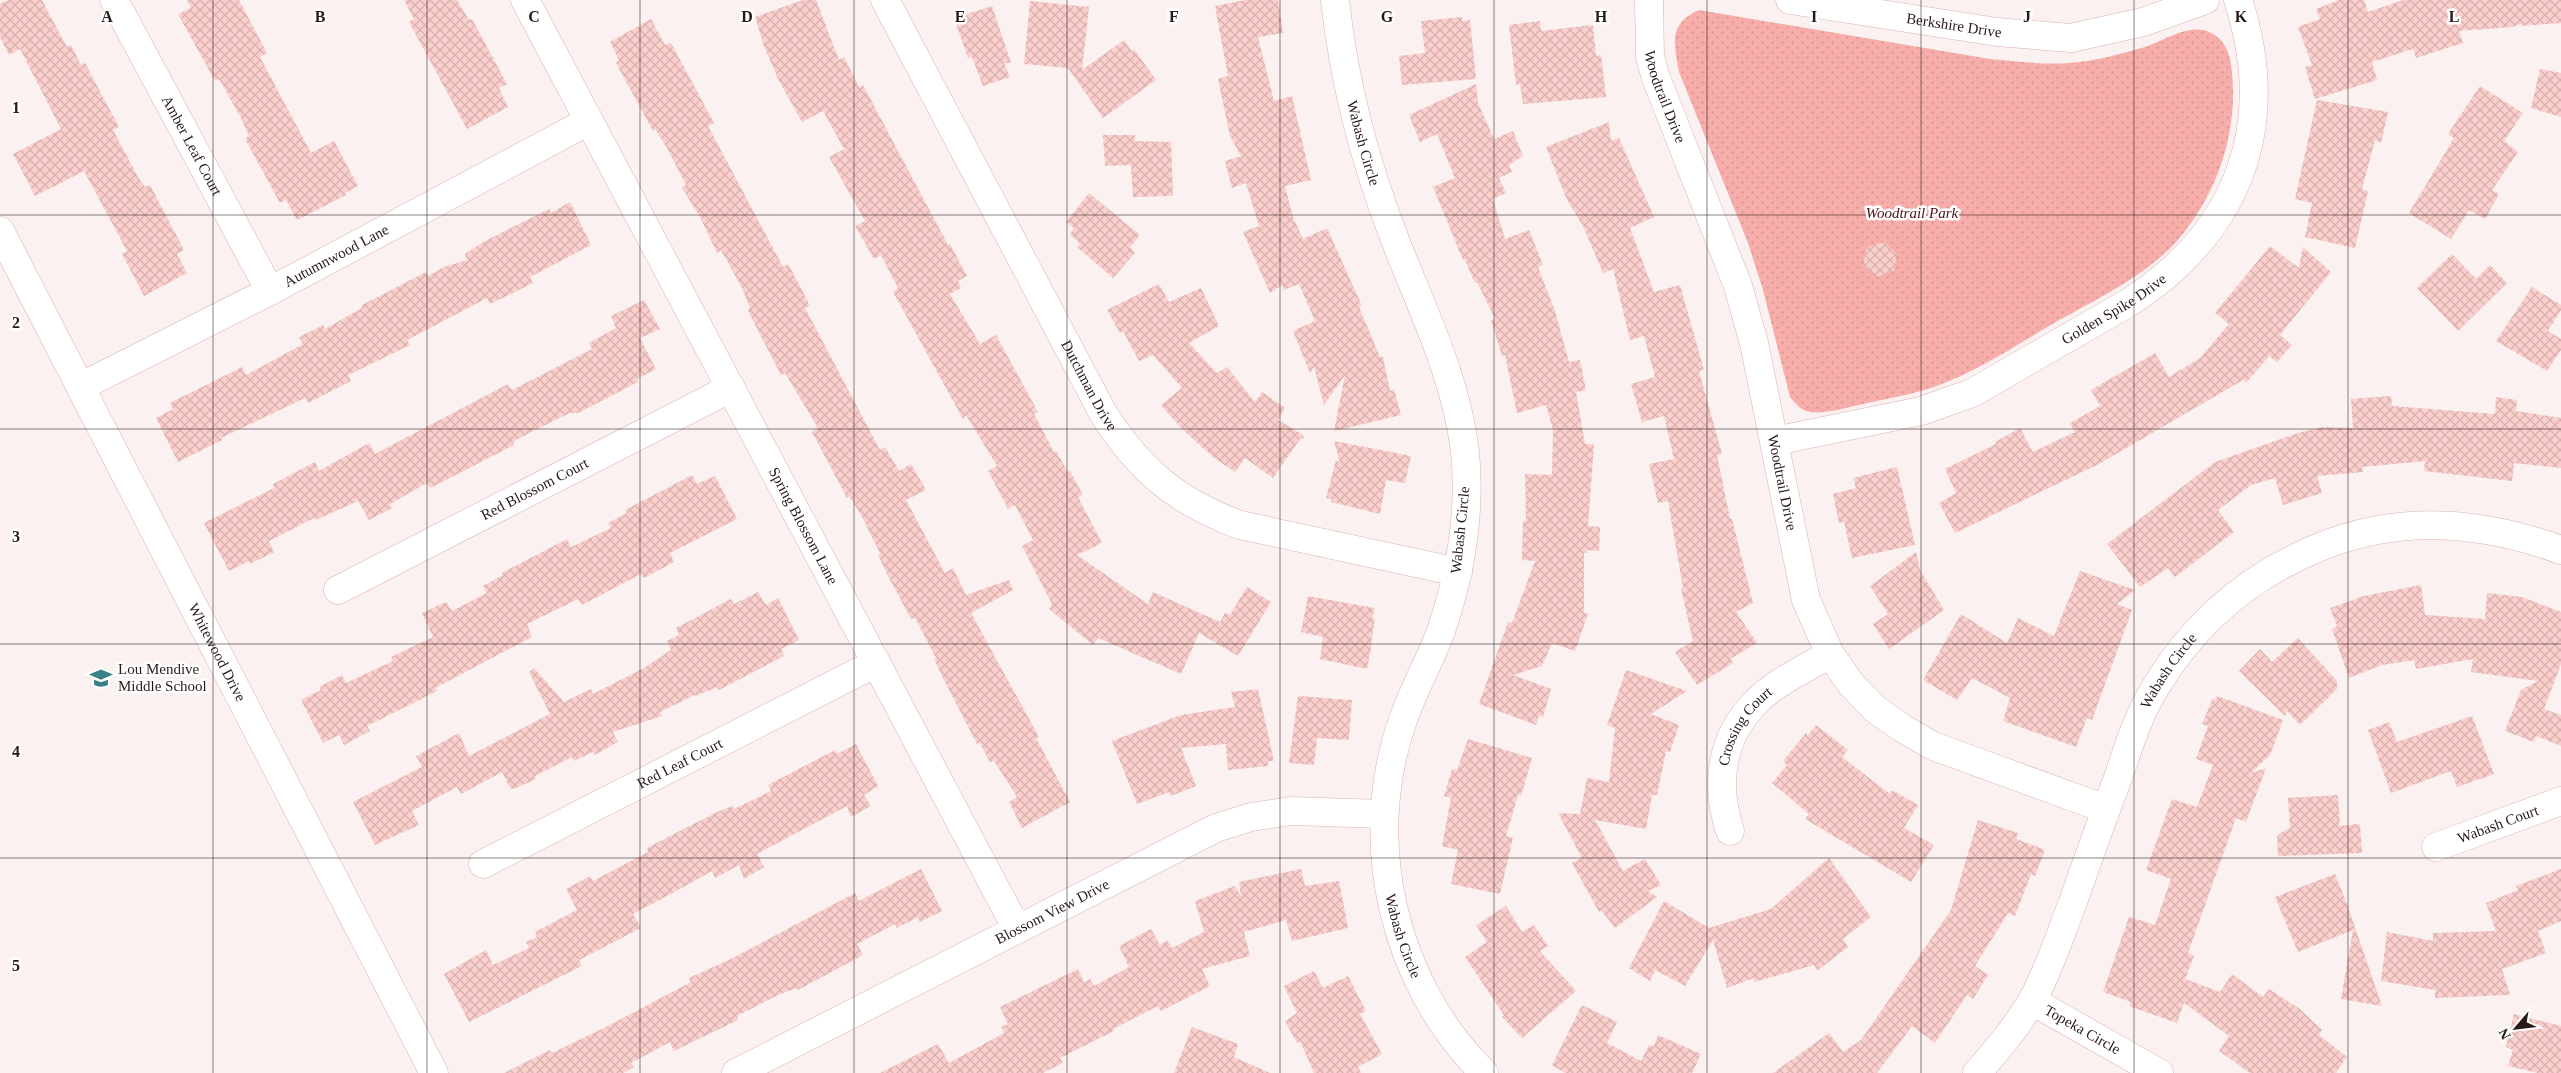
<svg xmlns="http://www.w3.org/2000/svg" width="2561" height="1073" viewBox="0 0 2561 1073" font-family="Georgia,serif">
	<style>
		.park { fill: url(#park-dots) }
		.building { fill: url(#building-cross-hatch) }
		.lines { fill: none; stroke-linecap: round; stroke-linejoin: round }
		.street-casing { stroke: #dbb2af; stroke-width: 29 }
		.street { stroke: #fff; stroke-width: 28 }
		.grid { fill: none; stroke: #281a19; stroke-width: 1; stroke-opacity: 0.55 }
		.labels { text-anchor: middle; stroke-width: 5; stroke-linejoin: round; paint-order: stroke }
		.street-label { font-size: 15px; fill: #281a19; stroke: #fff }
		.park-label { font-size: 15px; font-style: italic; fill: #4e0e12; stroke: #fff }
		.poi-label { font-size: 15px; fill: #281a19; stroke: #fff; text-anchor: start }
		.grid-label { font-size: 16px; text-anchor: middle; font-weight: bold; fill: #281a19; stroke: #fff; stroke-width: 5; stroke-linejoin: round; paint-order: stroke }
	</style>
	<defs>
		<pattern id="park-dots" width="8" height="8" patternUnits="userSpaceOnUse" patternTransform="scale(1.25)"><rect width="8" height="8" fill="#f7ada9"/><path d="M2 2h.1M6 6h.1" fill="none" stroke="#d49491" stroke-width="1.8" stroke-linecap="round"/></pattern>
		<pattern id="building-cross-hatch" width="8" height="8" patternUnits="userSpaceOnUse" patternTransform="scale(1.25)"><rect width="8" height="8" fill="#fbcfcc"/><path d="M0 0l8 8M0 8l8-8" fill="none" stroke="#d7b1af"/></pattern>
	</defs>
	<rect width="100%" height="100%" fill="#faf1f0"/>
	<!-- park -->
	<path class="park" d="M1699 10 1990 59C2016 61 2044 65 2070 63 2095 61 2121 54 2145 47 2164 41 2189 23 2209 32 2232 42 2232 67 2233 90 2234 145 2213 200 2176 242 2142 279 2092 301 2049 326 2012 348 1974 373 1934 387 1910 395 1884 399 1859 405 1844 408 1826 414 1811 412 1801 411 1796 404 1790 397L1763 290 1748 243 1679 72C1674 43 1668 24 1699 10Z"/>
	<!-- building -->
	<g class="building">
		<path d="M8 0H42L67 47 71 45 81 65 85 63 119 127 113 130 138 177 145 187 150 185 184 250 177 254 187 273 144 296 122 254 127 251 84 171 35 196 13 154 61 129 20 49 9 55 0 37V4Z"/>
		<path d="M187 0H239L267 53 260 57 311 153 334 141 358 186 345 193 346 195 297 220 286 200 280 203 245 139 249 136 240 116 219 79 215 81 178 14 191 8Z"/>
		<path d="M404 0H457L469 20 472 19 507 84 499 88 508 107 467 129 409 22 414 19Z"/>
		<path d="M803 0H816L839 60 844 57 859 87 863 85 948 245 950 244 967 276 958 281 961 288 950 294 980 344 996 335 1038 412 1034 414 1054 452 1056 451 1068 472 1070 471 1083 495 1078 497 1102 543 1077 555 1148 604 1153 592 1220 622 1225 613 1230 615 1247 587 1271 602 1238 656 1199 633 1181 674 1098 638 1093 645 1049 609 1052 604 1022 546 1033 540 1015 505 1008 509 988 471 997 466 966 415 963 419 893 292 898 288 881 255 874 259 855 226 865 221 829 157 844 149 823 111 802 122 778 79 764 46 755 17Z"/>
		<path d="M1245 0H1278L1283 33 1258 37 1274 101 1292 96 1311 180 1285 186 1293 217 1303 239 1327 228 1362 306 1359 307 1380 357H1383L1390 391 1394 389 1401 415 1334 431 1345 375 1324 405 1314 367 1310 373 1293 331 1315 321 1299 284 1284 290 1282 285 1270 293 1243 232 1259 226 1246 183 1232 188 1225 161 1241 156 1230 136 1218 79 1228 76 1215 6Z"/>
		<path d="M2339 0H2364L2368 12 2403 0H2561V23L2520 26 2523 23 2512 27 2459 31 2463 43 2416 58 2413 49 2372 62 2377 80 2315 99 2305 67 2312 65 2298 27 2320 19 2316 9Z"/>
		<path d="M1030 1 1089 7 1082 70 1124 40 1132 51 1134 49 1156 80 1103 118 1068 68 1024 64Z"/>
		<path d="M992 6 1011 63H1004L1010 77 983 86 972 57 968 58 954 18Z"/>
		<path d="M1462 17V21L1470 20 1476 79 1402 85 1399 56 1425 53 1421 21Z"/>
		<path d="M651 19 665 45 671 43 714 123 708 126 783 267 788 264 801 288 810 306 805 308 880 450 885 447 899 471 911 464 926 490 906 500 945 573 953 568 966 595 1009 580 1013 590 971 613 1039 737 1036 738 1070 802 1022 828 1009 802 1017 797 994 761 990 762 980 743 977 744 943 678 934 659 936 658 915 618 911 619 889 578 878 555 880 553 861 515 849 496 847 498 812 432 818 428 785 373 781 375 748 311 750 308 742 288 721 250 717 253 700 217 682 188 686 185 667 148 655 129 653 131 616 63 619 60 610 42Z"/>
		<path d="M1540 21 1541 31 1593 25 1596 56 1601 55 1606 97 1523 104 1520 84 1516 85 1509 25Z"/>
		<path d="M2540 69 2561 73V117L2531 108Z"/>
		<path d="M1476 84 1478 103 1494 139 1513 131 1523 156 1509 165 1512 172 1499 178 1506 193 1493 199 1505 239 1529 230 1543 265 1538 267 1555 311 1569 362 1580 360 1586 390 1576 392 1585 444H1594L1588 526 1600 527 1599 551 1587 550V553H1584V613L1588 614 1575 651 1552 643 1542 666 1513 675 1551 689 1543 717 1539 716 1536 725 1479 704 1508 622 1512 623 1535 561 1522 560 1523 521H1526L1525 474 1552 475 1553 430 1546 405 1517 413 1505 355 1502 356 1491 320 1495 319 1477 282 1475 283 1465 260H1463L1433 187 1455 178 1437 134 1420 142 1409 115Z"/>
		<path d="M2480 86 2523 113 2504 141 2518 152 2492 190 2499 194 2485 219 2469 210 2451 239 2409 213 2454 138 2448 134Z"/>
		<path d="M2317 100 2388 112 2381 143 2375 140 2362 189 2368 191 2355 248 2305 237 2312 203 2295 199Z"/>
		<path d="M1609 122 1611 141 1619 138 1654 217 1630 228 1654 292 1680 285 1704 370 1699 371 1722 454 1717 455 1730 519H1732L1753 603 1736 612 1757 643 1730 659 1733 663 1697 685 1675 652 1693 641 1681 589 1683 588 1668 501 1658 503 1649 464 1674 459 1664 416 1642 422 1631 384 1655 377 1644 336 1630 340 1613 269 1603 273 1583 226 1567 200 1546 147Z"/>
		<path d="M1103 135H1135V141L1171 142 1173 196 1133 197 1131 165 1105 166Z"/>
		<path d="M1089 193 1140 235 1130 247 1135 253 1113 278 1077 247 1080 244 1070 234 1074 228 1066 222Z"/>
		<path d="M570 202 591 245 530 277 533 283 490 304 487 298 407 340 410 345 348 375 351 381 308 403 305 398 221 438 222 440 178 462 156 418 173 409 170 403 242 367 246 375 303 344 299 337 323 325 325 329 362 308V305L426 272 428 276 444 267 467 260 465 254 485 241 549 209 551 213Z"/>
		<path d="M1884 242 1897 254 1894 271 1877 277 1863 265 1867 247Z"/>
		<path d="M2270 246 2299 268 2303 247 2331 272 2280 335 2292 345 2277 362 2269 356 2246 383 2243 380 2099 464 1955 533 1939 503 1956 493 1945 469 1996 444 1995 442 2020 428 2033 452 2075 432 2070 423 2100 406 2091 390 2155 353 2169 377 2200 358 2229 324 2215 313Z"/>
		<path d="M2452 254 2476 279 2490 265 2507 283 2458 331 2417 288Z"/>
		<path d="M1159 284 1169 302 1201 288 1219 326 1189 343 1217 373 1227 367 1255 402 1262 392 1285 408 1278 420 1303 435 1304 438 1300 439 1273 478 1245 458 1235 472 1214 458 1181 428 1161 405 1182 388 1153 355 1139 361 1123 331 1120 333 1107 310Z"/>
		<path d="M2532 287 2561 305V310L2548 331 2561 339V350L2547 371 2496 341Z"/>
		<path d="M644 300 660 329 640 338 656 369 637 379 638 382 578 413H570L533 431 513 442 514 445 450 478 430 488 427 483 390 504 392 508 369 520 358 501 316 520 314 518 269 541 274 552 250 564 249 561 229 571 204 523 274 488 273 484 315 462 319 471 369 443 375 454 508 384 512 390 592 349 589 343 616 328 611 316Z"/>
		<path d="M2391 396 2392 406 2495 414 2496 397 2517 400 2516 411 2561 418V468L2514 463 2512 481 2424 471 2425 461 2362 467 2363 472 2317 476 2322 493 2283 505 2275 478 2251 485 2218 510 2234 532 2175 577 2168 568 2140 587 2107 544 2215 462 2301 432 2323 427 2353 428 2351 399Z"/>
		<path d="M1334 441 1411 456 1405 483 1386 480 1380 514 1331 502 1332 499 1326 498 1336 460 1340 463Z"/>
		<path d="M1897 467 1915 545 1852 558 1844 522 1839 523 1833 494 1856 488 1853 478Z"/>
		<path d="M692 475 697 484 715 476 737 519 670 553 674 562 644 578 641 574 582 605 578 599 527 624 532 637 435 688 437 691 367 726 370 731 344 745 339 735 323 743 301 700 321 690 319 687 342 675 346 683 393 661 391 657 433 637 422 613 446 602 452 611 487 593 483 586 503 575 502 573 567 539 571 547 611 528 608 523 627 513 625 510Z"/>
		<path d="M1916 552 1920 570 1944 610 1889 649 1873 624 1888 614 1870 586Z"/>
		<path d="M2080 571 2135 590 2117 604 2132 610 2092 720 2087 718 2076 747 2003 721 2010 698 1972 678 1957 700 1923 680 1961 614 2007 643 2018 618 2054 636Z"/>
		<path d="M2421 585 2425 615 2485 619 2487 593 2522 597 2561 612V664L2544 709 2561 715V746L2536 736 2534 742 2505 731 2521 690 2538 681 2471 672 2473 659 2416 669 2414 660 2382 665 2349 678 2332 629 2337 626 2330 608 2364 596Z"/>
		<path d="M758 592 766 605 778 598 799 640 781 649 784 656 719 690 717 687 696 696 695 695 660 712 662 716 613 732 618 742 595 755 593 752 574 761 572 757 535 776 536 779 514 789 510 788 502 772 461 794 457 787 412 811 419 825 375 845 353 802 422 767 416 756 459 733 469 756 550 714 529 672 534 668 564 702 591 689 593 694 644 668 671 650 667 641 679 635 676 628 731 599 734 604Z"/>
		<path d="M1308 596 1375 608 1372 618 1375 619 1371 643H1372L1367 669 1320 659 1323 637 1301 632Z"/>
		<path d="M2298 638 2337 681V689L2300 725 2287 711 2285 716 2239 671 2260 649 2272 662Z"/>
		<path d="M1626 670 1687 691 1651 714 1679 725 1670 752 1666 751 1657 795H1652L1646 829 1595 820 1623 871 1645 859 1661 885 1648 891 1657 897 1615 928 1601 910 1599 912 1572 863 1582 858 1558 813 1580 814 1587 778 1609 782 1615 728 1607 725Z"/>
		<path d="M1258 689 1274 761H1268V766L1228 770 1226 744 1181 748 1196 786 1171 796 1169 792 1137 804 1112 741 1181 715 1235 707 1231 692Z"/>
		<path d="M1298 696 1352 700 1349 740 1317 738 1314 765 1289 763Z"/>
		<path d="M2217 696 2283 720 2270 755 2251 773 2266 768 2246 822 2236 818 2188 953 2194 956 2185 979 2220 992 2232 974 2263 997 2269 989 2300 1009 2322 1030 2319 1035 2347 1057 2336 1073H2250L2219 1051 2229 1036 2184 1003 2177 1023 2129 1006 2131 1002 2103 992 2129 917 2155 925 2171 879 2146 870 2172 799 2197 807 2213 765 2196 759 2208 726 2202 724 2213 698 2216 700Z"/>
		<path d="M2472 716 2494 774 2457 787 2451 771 2391 793 2368 730 2389 722 2397 742Z"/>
		<path d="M1816 725 1848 750 1842 757 1890 794 1892 790 1918 805 1904 828 1934 845 1911 882 1805 819 1809 814 1772 783 1787 765 1783 761 1806 733 1808 735Z"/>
		<path d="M1468 739 1532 758 1521 796 1518 795 1506 836 1513 838 1500 894 1451 884 1458 850 1442 846 1451 798 1444 796 1452 769 1457 770Z"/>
		<path d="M856 744 878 786 864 795 871 806 851 817 847 806 757 854 764 867 744 879 739 865 715 878 712 871 689 884 633 914 641 928 579 960 582 966 469 1022 444 974 486 950 493 965 529 948 526 942 537 937 535 932 577 910 566 889 590 876 593 881 648 852 647 848 668 837 717 812 732 806 734 809 771 791 768 785 835 750 837 754Z"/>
		<path d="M2338 795 2340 826 2360 824 2362 853 2278 856 2277 835 2290 828 2288 798Z"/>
		<path d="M1978 820 2018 833 2016 839 2045 850 2035 876 2031 874 2015 916 2008 913 1975 966 1988 975 1973 999 1967 995 1935 1043 1912 1026 1877 1073H1773L1829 1033 1843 1052 1861 1040 1951 910Z"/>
		<path d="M1829 858 1871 917 1843 939 1848 947 1817 971 1814 965 1754 982V978L1727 988 1713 940 1685 986 1655 970 1650 981 1629 968 1664 901 1709 928 1771 909Z"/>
		<path d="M921 869 942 911 920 922 918 917 897 928 895 924 857 944 863 955 798 990 796 988 776 996 737 1016 738 1020 674 1051 670 1042 631 1063 634 1067 623 1073H504L550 1050 552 1053 608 1026 691 982 689 978 733 958 855 893 859 901Z"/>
		<path d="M1301 869 1305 886 1339 881 1348 928 1292 941 1286 920 1244 932 1250 956 1202 969 1210 986 1161 1011 1158 1006 1113 1029 1114 1031 1060 1058 1063 1063 1043 1073H880L938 1044 949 1063 1004 1033 1001 1027 1008 1024 1000 1007 1078 969 1084 982 1090 979 1094 986 1129 967 1119 946 1151 929 1160 945 1167 940 1172 948 1204 932 1195 901 1235 886 1241 896 1239 882Z"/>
		<path d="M2561 869V921L2538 931 2546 953 2502 969 2510 995 2435 998V990L2381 981 2387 932 2433 941V933L2496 931 2486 903 2518 890 2516 886Z"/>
		<path d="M2335 874 2347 904 2382 1006 2341 999 2353 930 2298 952 2275 897Z"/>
		<path d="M1506 906 1522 932 1534 925 1548 946 1540 951 1576 991 1522 1038 1502 1017 1504 1015 1465 957 1487 942 1476 925Z"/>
		<path d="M1314 971 1323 988 1348 976 1366 1011 1360 1014 1382 1054 1358 1067 1361 1073H1314L1300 1041 1297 1043 1285 1021 1297 1013 1284 986Z"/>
		<path d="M1582 1005 1617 1022 1607 1043 1641 1061 1649 1045 1654 1046 1658 1035 1701 1054 1692 1073H1565L1552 1065Z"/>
		<path d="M2514 1014 2561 1026V1073H2538L2508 1066 2513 1050 2506 1047Z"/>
		<path d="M1192 1027 1238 1044 1234 1057 1270 1073H1174Z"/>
	</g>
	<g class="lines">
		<!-- street casing -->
		<g class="street-casing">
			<g id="street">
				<path id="s1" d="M114 0 270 291"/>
				<path id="s2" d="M525 0 1017 929"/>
				<path id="s3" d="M885 0 1103 413C1139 470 1177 502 1240 525L1458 572"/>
				<path id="s4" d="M1335 0C1344 82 1364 160 1394 237 1421 308 1456 375 1465 452 1471 512 1460 575 1441 631 1430 661 1413 690 1403 720 1360 841 1393 983 1484 1073"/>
				<path id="s5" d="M1649 0 1650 57 1656 78 1738 286 1754 343 1806 600 1830 654 1851 684 1875 709 1902 728 1933 746 2106 809"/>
				<path id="s6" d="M1790 0 1997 32 2071 38 2143 22 2205 0"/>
				<path id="s7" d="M0 231 434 1073"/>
				<path id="s8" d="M80 387 270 291 589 121"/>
				<path id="s9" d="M1775 441 1921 411 1972 393 2128 303C2239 232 2279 126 2238 0"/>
				<path id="s10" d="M338 590 731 388"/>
				<path id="s11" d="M1730 831C1715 785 1720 739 1755 703 1775 682 1805 669 1830 654"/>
				<path id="s12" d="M2436 847 2561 801"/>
				<path id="s13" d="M483 864 876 663"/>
				<path id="s14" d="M2032 1001 2159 1073"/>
				<path id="s15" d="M736 1073 1216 828 1251 817 1291 811 1384 814"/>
				<path id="s16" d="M1977 1073C1997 1050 2016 1028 2032 1001 2049 970 2060 935 2073 902 2088 859 2103 817 2119 775 2129 745 2139 714 2155 688 2194 623 2250 575 2320 547 2400 514 2481 521 2561 550"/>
			</g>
		</g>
		<!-- street -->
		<use href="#street" class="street"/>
	</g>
	<!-- grid -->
	<path class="grid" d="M213 0V1073M427 0V1073M640 0V1073M854 0V1073M1067 0V1073M1280 0V1073M1494 0V1073M1707 0V1073M1921 0V1073M2134 0V1073M2348 0V1073M0 215H2561M0 429H2561M0 644H2561M0 858H2561"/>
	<!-- icons -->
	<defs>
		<g id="school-bare" transform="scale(1.725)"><path d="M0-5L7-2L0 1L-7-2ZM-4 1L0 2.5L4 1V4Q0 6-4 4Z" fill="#398187" stroke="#fff" stroke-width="2.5" paint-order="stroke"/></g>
	</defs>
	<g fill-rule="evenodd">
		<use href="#school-bare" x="101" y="678"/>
	</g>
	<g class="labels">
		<!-- street labels -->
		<g class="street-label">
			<text dy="5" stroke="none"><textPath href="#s6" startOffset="166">Berkshire Drive</textPath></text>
			<text dy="5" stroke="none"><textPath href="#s5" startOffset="99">Woodtrail Drive</textPath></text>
			<text dy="5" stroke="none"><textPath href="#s4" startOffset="146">Wabash Circle</textPath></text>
			<text dy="5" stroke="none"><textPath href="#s1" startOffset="165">Amber Leaf Court</textPath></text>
			<text dy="5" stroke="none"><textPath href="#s8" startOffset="288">Autumnwood Lane</textPath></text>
			<text dy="5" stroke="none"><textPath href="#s9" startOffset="368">Golden Spike Drive</textPath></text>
			<text dy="5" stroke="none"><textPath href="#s3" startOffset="436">Dutchman Drive</textPath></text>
			<text dy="5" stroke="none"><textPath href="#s5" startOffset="504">Woodtrail Drive</textPath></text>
			<text dy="5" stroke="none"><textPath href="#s10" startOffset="221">Red Blossom Court</textPath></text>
			<text dy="5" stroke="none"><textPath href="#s2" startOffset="595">Spring Blossom Lane</textPath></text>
			<text transform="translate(1460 530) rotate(-84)" y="5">Wabash Circle</text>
			<text dy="5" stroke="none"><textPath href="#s7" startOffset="474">Whitewood Drive</textPath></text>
			<text dy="5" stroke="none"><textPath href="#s16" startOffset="449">Wabash Circle</textPath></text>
			<text dy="5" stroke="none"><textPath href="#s11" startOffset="112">Crossing Court</textPath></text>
			<text dy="5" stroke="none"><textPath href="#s13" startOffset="221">Red Leaf Court</textPath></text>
			<text dy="5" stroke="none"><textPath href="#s12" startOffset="66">Wabash Court</textPath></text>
			<text dy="5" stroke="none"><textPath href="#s15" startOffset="355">Blossom View Drive</textPath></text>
			<text dy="5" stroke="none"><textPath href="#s4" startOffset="971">Wabash Circle</textPath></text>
			<text dy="5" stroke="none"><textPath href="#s14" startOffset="58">Topeka Circle</textPath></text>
		</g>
		<!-- park labels -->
		<g class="park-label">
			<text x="1912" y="218">Woodtrail Park</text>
		</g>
		<!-- poi labels -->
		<g class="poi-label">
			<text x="118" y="674">Lou Mendive<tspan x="118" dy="17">Middle School</tspan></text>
		</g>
	</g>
	<g class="grid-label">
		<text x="107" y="22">A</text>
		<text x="320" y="22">B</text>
		<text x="534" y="22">C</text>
		<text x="747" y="22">D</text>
		<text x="960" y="22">E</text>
		<text x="1174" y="22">F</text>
		<text x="1387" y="22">G</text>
		<text x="1601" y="22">H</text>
		<text x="1814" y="22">I</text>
		<text x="2027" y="22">J</text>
		<text x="2241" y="22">K</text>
		<text x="2454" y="22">L</text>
		<text x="16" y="113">1</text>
		<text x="16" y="328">2</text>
		<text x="16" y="542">3</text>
		<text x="16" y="757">4</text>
		<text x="16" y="971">5</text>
	</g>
	<!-- north arrow -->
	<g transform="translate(2516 1028) rotate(242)" stroke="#ffffff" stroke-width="4" paint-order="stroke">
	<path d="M0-4L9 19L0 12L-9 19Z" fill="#281a19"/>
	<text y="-8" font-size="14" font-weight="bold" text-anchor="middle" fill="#281a19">N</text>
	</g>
</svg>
